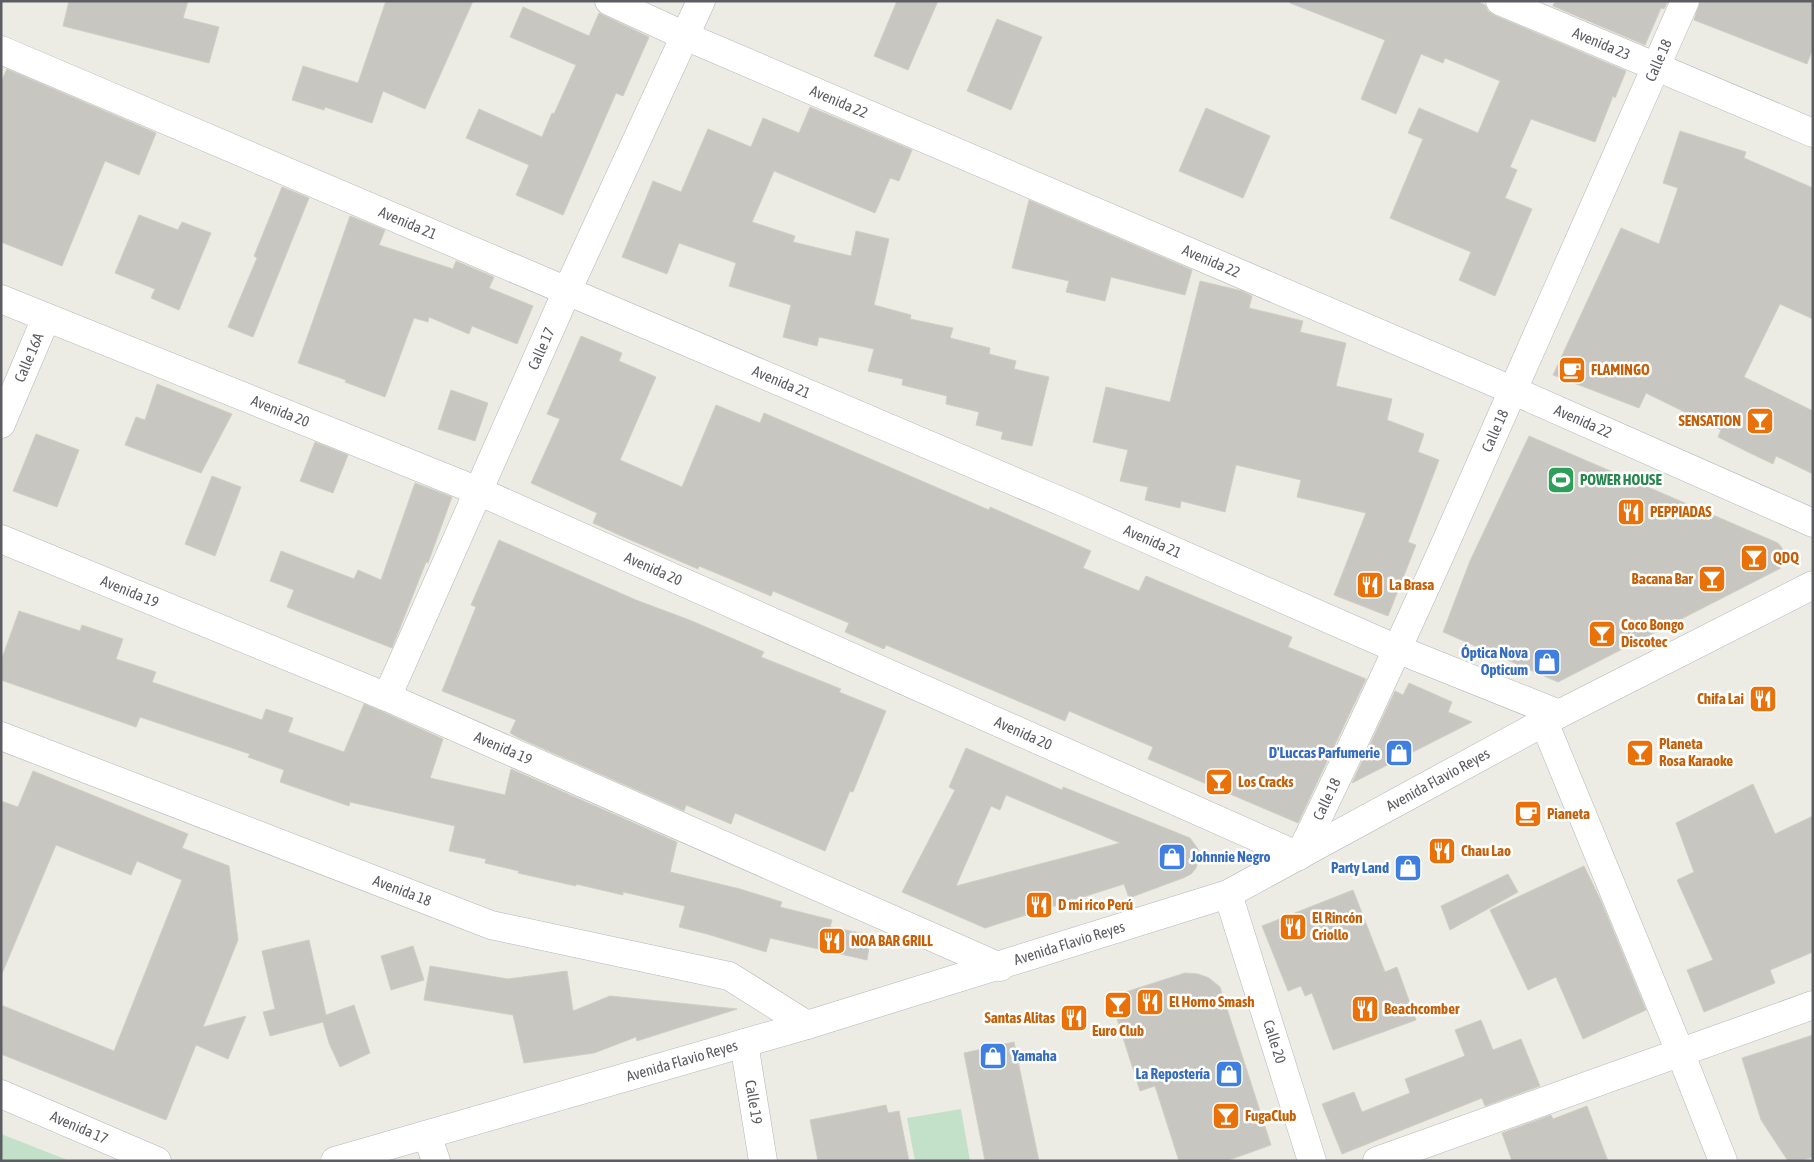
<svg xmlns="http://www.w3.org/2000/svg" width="1814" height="1162" viewBox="0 0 1814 1162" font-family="'Asap Condensed',sans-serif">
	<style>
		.green { fill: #c3e1c9 }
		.building { fill: #c8c6c0; stroke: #d0cfc3; fill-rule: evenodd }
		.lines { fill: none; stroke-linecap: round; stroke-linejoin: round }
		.minor-casing { stroke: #b4b5b9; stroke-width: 29 }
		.minor { stroke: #fff; stroke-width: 28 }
		.labels { text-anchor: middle; stroke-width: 5; stroke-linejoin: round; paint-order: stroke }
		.street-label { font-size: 15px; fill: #5c5d62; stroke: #fff }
		.food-label { font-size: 15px; font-weight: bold; fill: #c56008; stroke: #fff; text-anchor: start }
		.leisure-label { font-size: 15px; font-weight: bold; fill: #27864d; stroke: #fff; text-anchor: start }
		.shop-label { font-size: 15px; font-weight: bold; fill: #366cbe; stroke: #fff; text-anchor: end }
	</style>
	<rect width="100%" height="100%" fill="#ecece4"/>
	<!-- green -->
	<g class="green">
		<path d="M961 1109 970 1161H915L907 1118Z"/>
		<path d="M1 1134 70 1161H1Z"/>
	</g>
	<!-- building -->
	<g class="building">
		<path d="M69 1H188L183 18 219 27 209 63 63 26Z"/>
		<path d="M386 1H473L425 109 383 91 372 123 325 107 324 110 292 100 303 66 358 83Z"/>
		<path d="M897 1H938L908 70 874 56Z"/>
		<path d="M1291 1H1476L1485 5 1488 11 1494 15 1626 71 1615 98 1613 96 1595 142 1531 119 1510 167 1517 170 1505 198 1532 209 1495 296 1459 280 1471 252 1390 218 1423 139 1408 133 1419 108 1478 133 1500 81 1445 58 1443 63 1421 54 1396 114 1361 99 1385 40 1290 3Z"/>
		<path d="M1555 1H1668L1664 9 1661 8 1645 45 1553 6Z"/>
		<path d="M1700 1H1813V48L1807 64 1694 20Z"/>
		<path d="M523 7 589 36 599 13 649 37 623 96 616 93 563 215 516 195 529 165 466 138 479 109 542 137 552 113 554 114 576 65 510 37Z"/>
		<path d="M997 19 1042 37 1011 110 967 91Z"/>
		<path d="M7 69 156 133 139 175 105 161 62 266 1 242V82Z"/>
		<path d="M810 107 912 150 899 181 890 178 875 213 774 171 752 222 795 236 793 242 851 256 856 231 889 239 874 305 911 315 910 319 953 328 950 338 990 348 989 354 1016 361 1014 369 1049 377 1032 446 1001 439 1003 432 976 425 979 412 946 404 947 396 902 385 903 379 868 371 874 349 819 337 817 346 783 337 791 305 729 286 736 263 679 243 667 274 622 257 653 181 681 192 708 129 751 147 763 118 799 133Z"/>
		<path d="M1206 108 1270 136 1243 198 1179 171Z"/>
		<path d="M1680 131 1746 152 1744 158 1813 188V319L1780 304 1744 377 1813 411V474L1776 456 1773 464 1748 452 1718 437 1721 430 1646 393 1639 408 1553 375 1621 228 1659 244 1678 188 1663 183Z"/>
		<path d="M282 187 309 198 253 337 228 327 257 258 254 256Z"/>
		<path d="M1029 200 1192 270 1185 295 1111 277 1105 301 1066 292 1069 281 1012 268Z"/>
		<path d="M139 215 178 230 182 222 211 233 179 310 151 298 155 289 115 273Z"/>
		<path d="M350 216 385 230 379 245 453 269 456 261 494 277 489 288 533 306 517 344 472 326 469 334 429 317 428 322 414 318 385 397 345 382 346 380 298 363Z"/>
		<path d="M1200 281 1242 291 1252 296 1249 308 1303 321 1300 332 1346 343 1336 386 1392 399 1387 420 1424 434 1418 452 1439 460 1408 542 1416 545 1388 616 1334 595 1366 513 1297 497 1301 480 1236 465 1225 512 1181 501 1180 508 1145 500 1148 487 1120 481 1128 450 1093 442 1106 387 1170 402Z"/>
		<path d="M581 336 622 353 619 361 656 377 620 460 682 487 716 405 760 423 764 413 989 510 990 507 1091 551 1083 568 1139 591 1146 576 1292 637 1288 647 1366 679 1298 823 1148 759 1153 747 1069 711 1065 721 886 645 884 649 845 632 849 623 773 591 771 596 699 566 698 569 626 538 593 523 597 513 531 483 560 419 547 414Z"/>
		<path d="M157 384 232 414 201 473 125 445 136 417 145 420Z"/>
		<path d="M451 390 488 403 475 441 438 429Z"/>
		<path d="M36 434 79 450 57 507 13 491Z"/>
		<path d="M1529 436 1778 543 1785 552 1784 563 1781 568 1558 682 1443 632 1470 561Z"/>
		<path d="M315 442 348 455 333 493 300 481Z"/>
		<path d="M212 476 241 487 215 556 185 544Z"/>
		<path d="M415 483 452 497 428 563 426 562 392 648 287 607 294 590 270 581 281 551 354 579 358 570 381 580Z"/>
		<path d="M499 540 636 600 692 621 764 652 761 657 841 689 839 692 886 711 853 792 850 791 825 851 735 813 731 824 686 805 684 811 519 738 510 733 516 720 442 691 476 607 471 605Z"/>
		<path d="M19 611 80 631 82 625 123 639 116 659 156 672 152 682 262 720 266 709 293 718 288 732 344 752 364 704 381 711 443 739 430 778 505 795 511 769 677 842 670 872 740 889 782 902 780 907 832 920 830 927 871 935 867 960 770 938 766 952 707 934 679 927 685 906 623 892V895L576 884V886L518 873 519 871 485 863 486 859 449 851 455 826 350 802 349 806 280 782 284 770 248 757 250 754 140 717 136 727 1 680V661Z"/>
		<path d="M1409 683 1452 702 1448 712 1472 722 1352 783 1395 691 1403 695Z"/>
		<path d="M966 748 1062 790 1063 787 1190 838 1198 849 1199 856 1196 868 1191 874 1183 878 1129 898 1124 884 985 928 902 892 955 790 949 787ZM1006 795 1120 843 956 886 991 806 1000 810Z"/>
		<path d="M33 771 188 834 182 848 229 866 238 940 203 1027 246 1016 228 1059 196 1045 166 1120 1 1054V1005L114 1051 182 880 137 861 131 875 56 845 1 976V801L18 807Z"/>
		<path d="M1753 784 1775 834 1813 816V952L1770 970 1775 983 1704 1012 1687 970 1713 960 1677 880 1694 872 1676 823Z"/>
		<path d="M1584 866 1601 901 1646 1010 1583 1039 1556 977 1528 990 1490 910Z"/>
		<path d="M1508 874 1518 892 1450 930 1441 906Z"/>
		<path d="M1353 890 1385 972 1397 967 1416 1020 1333 1050 1312 993 1305 996 1301 986 1288 991 1262 926Z"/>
		<path d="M309 940 326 1015 354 1005 370 1053 340 1067 329 1043 323 1022 270 1036 263 1012 275 1009 262 951Z"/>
		<path d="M413 946 424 980 391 990 381 956Z"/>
		<path d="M430 966 508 979 567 971 573 1011 610 996 737 1009 637 1041 636 1037 594 1053 524 1063 513 1015 424 1000Z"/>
		<path d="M1185 973 1198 974 1209 978 1220 987 1271 1145 1226 1161H1179L1155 1086 1140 1091 1110 997Z"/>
		<path d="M1481 1020 1493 1050 1521 1039 1540 1086 1485 1106 1482 1098 1342 1154 1322 1104 1354 1092 1362 1112 1410 1093 1405 1079 1465 1056 1455 1030Z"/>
		<path d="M1813 1035V1157L1800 1161H1788L1761 1120 1742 1058Z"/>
		<path d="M1014 1042 1039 1161H985L964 1053Z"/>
		<path d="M886 1105 888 1113 899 1111 909 1161H818L810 1120Z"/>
		<path d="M1587 1106 1608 1161H1512L1502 1133 1551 1115 1553 1119Z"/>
	</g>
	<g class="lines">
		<!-- minor casing -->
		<g class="minor-casing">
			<g id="minor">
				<path id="s1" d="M609 1 685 36 1514 391 1813 523"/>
				<path id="s2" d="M1500 1 1813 133"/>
				<path id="s3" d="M1 50 1072 506 1397 649 1559 714"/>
				<path id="s4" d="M1 299 478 491 1299 856C1349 756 1395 654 1441 553 1523 369 1603 185 1685 1"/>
				<path id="s5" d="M1 424 46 318"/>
				<path id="s6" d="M1 539 387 697 1000 967"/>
				<path id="s7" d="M387 697 567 291 701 1"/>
				<path d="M1544 722 1680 1052 1723 1161"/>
				<path id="s8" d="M1 736 491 925 729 976 807 1025"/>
				<path id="s9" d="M1228 894 1312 1161"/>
				<path id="s10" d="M744 1043 763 1161"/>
				<path id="s11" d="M1 1094 157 1161"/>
				<path d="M427 1135 436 1161"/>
				<path id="s12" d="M335 1161 807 1025 1228 894 1559 714 1813 585"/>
				<path d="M1377 1161 1813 1005"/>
			</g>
		</g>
		<!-- minor -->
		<use href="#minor" class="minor"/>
	</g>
	<!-- icons -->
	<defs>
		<g id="cafe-square" transform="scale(1.4375)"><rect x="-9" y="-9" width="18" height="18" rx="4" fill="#e8710a" stroke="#fff"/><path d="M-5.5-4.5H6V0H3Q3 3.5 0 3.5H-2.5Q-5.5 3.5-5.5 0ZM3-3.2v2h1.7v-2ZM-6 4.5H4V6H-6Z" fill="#fff"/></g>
		<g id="bar-square" transform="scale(1.4375)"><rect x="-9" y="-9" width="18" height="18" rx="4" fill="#e8710a" stroke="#fff"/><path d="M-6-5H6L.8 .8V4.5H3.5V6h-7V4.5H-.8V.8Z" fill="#fff"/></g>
		<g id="stadium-square" transform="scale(1.4375)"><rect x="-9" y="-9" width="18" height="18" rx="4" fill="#2e9e5b" stroke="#fff"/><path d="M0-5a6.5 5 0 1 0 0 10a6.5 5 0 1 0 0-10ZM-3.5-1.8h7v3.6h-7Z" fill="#fff"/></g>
		<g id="restaurant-square" transform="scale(1.4375)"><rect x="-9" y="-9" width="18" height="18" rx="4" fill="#e8710a" stroke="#fff"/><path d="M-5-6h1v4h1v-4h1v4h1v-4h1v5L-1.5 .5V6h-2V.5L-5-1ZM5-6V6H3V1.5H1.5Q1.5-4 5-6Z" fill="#fff"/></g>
		<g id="shop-square" transform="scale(1.4375)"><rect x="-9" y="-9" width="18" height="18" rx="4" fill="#3f7fe0" stroke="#fff"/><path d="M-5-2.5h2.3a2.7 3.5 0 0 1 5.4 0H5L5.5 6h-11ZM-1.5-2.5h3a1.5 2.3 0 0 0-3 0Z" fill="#fff"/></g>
	</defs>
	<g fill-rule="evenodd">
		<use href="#cafe-square" x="1572" y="370"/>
		<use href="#bar-square" x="1760" y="421"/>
		<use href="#stadium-square" x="1561" y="480"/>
		<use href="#restaurant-square" x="1631" y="512"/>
		<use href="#bar-square" x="1754" y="558"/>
		<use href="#bar-square" x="1712" y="579"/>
		<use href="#restaurant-square" x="1370" y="585"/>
		<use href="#bar-square" x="1602" y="634"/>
		<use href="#shop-square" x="1547" y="662"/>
		<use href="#restaurant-square" x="1763" y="699"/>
		<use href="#shop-square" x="1399" y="753"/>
		<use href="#bar-square" x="1640" y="753"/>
		<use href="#bar-square" x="1219" y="782"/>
		<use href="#cafe-square" x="1528" y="814"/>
		<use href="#restaurant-square" x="1442" y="851"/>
		<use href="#shop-square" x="1172" y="857"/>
		<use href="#shop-square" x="1408" y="868"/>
		<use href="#restaurant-square" x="1039" y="905"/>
		<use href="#restaurant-square" x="1293" y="927"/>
		<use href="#restaurant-square" x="832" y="941"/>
		<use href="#restaurant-square" x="1150" y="1002"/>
		<use href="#bar-square" x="1118" y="1005"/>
		<use href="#restaurant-square" x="1365" y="1009"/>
		<use href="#restaurant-square" x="1074" y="1018"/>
		<use href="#shop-square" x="993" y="1056"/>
		<use href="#shop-square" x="1229" y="1074"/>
		<use href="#bar-square" x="1226" y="1116"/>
	</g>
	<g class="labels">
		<!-- street labels -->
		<g class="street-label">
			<text dy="5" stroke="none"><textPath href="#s2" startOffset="110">Avenida 23</textPath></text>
			<text dy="5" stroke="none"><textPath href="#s4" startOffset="2286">Calle 18</textPath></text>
			<text dy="5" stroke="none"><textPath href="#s1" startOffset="251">Avenida 22</textPath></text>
			<text dy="5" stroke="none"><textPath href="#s3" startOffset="442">Avenida 21</textPath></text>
			<text dy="5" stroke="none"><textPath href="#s1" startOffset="656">Avenida 22</textPath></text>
			<text dy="5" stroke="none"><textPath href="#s7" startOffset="381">Calle 17</textPath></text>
			<text dy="5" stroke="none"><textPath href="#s5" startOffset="72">Calle 16A</textPath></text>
			<text dy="5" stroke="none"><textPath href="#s3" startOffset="848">Avenida 21</textPath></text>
			<text dy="5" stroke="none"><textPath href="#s4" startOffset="301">Avenida 20</textPath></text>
			<text dy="5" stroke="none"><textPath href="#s1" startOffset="1061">Avenida 22</textPath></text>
			<text dy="5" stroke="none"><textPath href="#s4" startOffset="1881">Calle 18</textPath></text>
			<text dy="5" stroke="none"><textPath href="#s3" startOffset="1252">Avenida 21</textPath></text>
			<text dy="5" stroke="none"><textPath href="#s4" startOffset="706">Avenida 20</textPath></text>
			<text dy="5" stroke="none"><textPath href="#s6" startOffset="139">Avenida 19</textPath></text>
			<text dy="5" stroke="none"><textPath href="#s4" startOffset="1111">Avenida 20</textPath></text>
			<text dy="5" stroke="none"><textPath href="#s6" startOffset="544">Avenida 19</textPath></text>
			<text dy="5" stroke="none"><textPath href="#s12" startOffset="1171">Avenida Flavio Reyes</textPath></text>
			<text dy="5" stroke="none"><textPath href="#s4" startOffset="1476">Calle 18</textPath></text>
			<text dy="5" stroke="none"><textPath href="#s8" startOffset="430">Avenida 18</textPath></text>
			<text dy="5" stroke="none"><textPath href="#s12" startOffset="766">Avenida Flavio Reyes</textPath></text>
			<text dy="5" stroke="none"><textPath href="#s9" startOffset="155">Calle 20</textPath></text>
			<text dy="5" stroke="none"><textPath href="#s12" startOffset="361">Avenida Flavio Reyes</textPath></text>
			<text dy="5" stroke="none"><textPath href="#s10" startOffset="60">Calle 19</textPath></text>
			<text dy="5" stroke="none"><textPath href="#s11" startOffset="85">Avenida 17</textPath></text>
		</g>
		<!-- food labels -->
		<g class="food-label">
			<text x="1591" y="375">FLAMINGO</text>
			<text x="1741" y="426" text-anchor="end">SENSATION</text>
			<text x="1650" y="517">PEPPIADAS</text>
			<text x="1773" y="563">QDQ</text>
			<text x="1693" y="584" text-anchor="end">Bacana Bar</text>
			<text x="1389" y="590">La Brasa</text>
			<text x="1621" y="630">Coco Bongo<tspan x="1621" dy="17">Discotec</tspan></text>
			<text x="1744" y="704" text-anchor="end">Chifa Lai</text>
			<text x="1659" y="749">Planeta<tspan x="1659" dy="17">Rosa Karaoke</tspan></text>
			<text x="1238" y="787">Los Cracks</text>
			<text x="1547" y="819">Pianeta</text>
			<text x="1461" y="856">Chau Lao</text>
			<text x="1058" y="910">D mi rico Perú</text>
			<text x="1312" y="923">El Rincón<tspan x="1312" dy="17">Criollo</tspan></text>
			<text x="851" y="946">NOA BAR GRILL</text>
			<text x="1169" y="1007">El Horno Smash</text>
			<text x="1384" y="1014">Beachcomber</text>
			<text x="1055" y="1023" text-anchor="end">Santas Alitas</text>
			<text x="1118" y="1036" text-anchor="middle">Euro Club</text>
			<text x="1245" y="1121">FugaClub</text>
		</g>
		<!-- leisure labels -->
		<g class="leisure-label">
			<text x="1580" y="485">POWER HOUSE</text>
		</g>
		<!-- shop labels -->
		<g class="shop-label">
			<text x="1528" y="658">Óptica Nova<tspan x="1528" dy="17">Opticum</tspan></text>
			<text x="1380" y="758">D'Luccas Parfumerie</text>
			<text x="1191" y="862" text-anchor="start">Johnnie Negro</text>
			<text x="1389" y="873">Party Land</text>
			<text x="1012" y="1061" text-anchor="start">Yamaha</text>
			<text x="1210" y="1079">La Repostería</text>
		</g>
	</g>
	<!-- border -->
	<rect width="1814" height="1162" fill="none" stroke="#5c5d62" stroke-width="5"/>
</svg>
